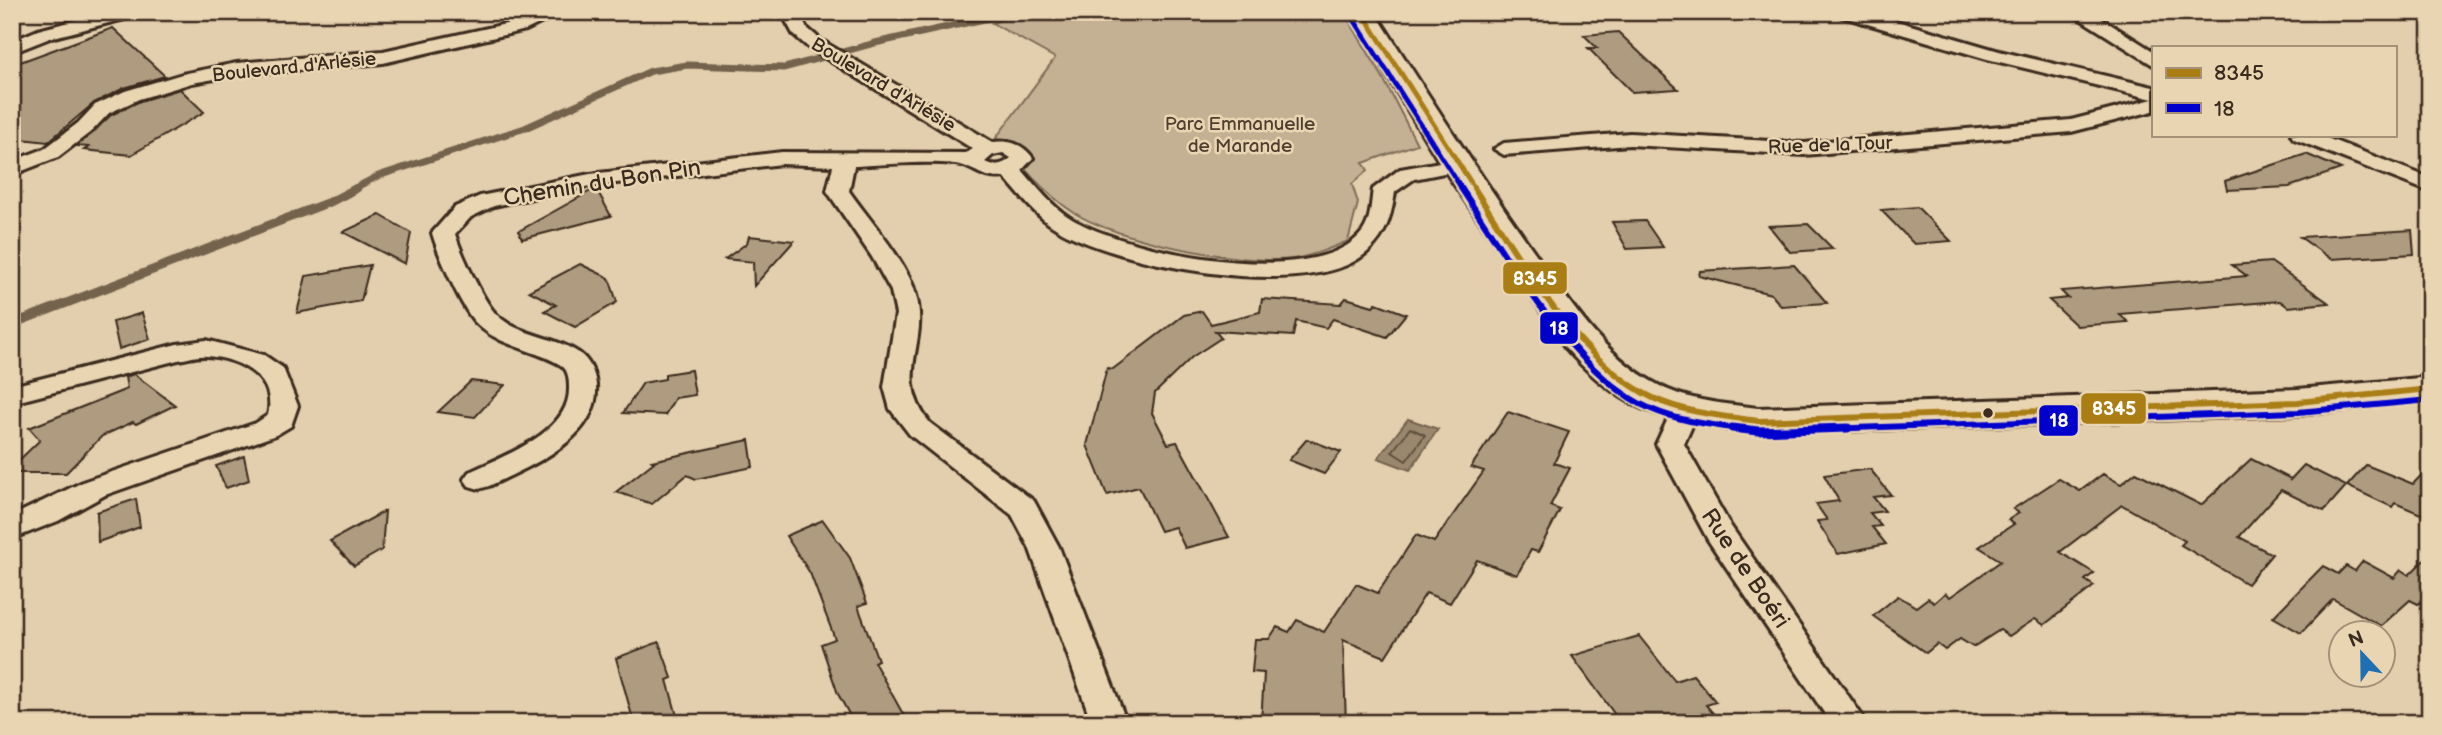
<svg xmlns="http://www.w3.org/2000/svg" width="2442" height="735" viewBox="0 0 2442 735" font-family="'Balsamiq Sans',sans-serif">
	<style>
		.green { fill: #c4b093; stroke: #806d58; stroke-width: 2 }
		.water { fill: #9a876e; stroke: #74624e; stroke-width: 2 }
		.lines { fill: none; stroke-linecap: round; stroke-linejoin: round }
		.shore { stroke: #614f3e; stroke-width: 2 }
		.stream-far1 { stroke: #74624e; stroke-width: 7 }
		.stream { stroke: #74624e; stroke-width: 9 }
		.building { fill: #af9b80; stroke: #3b2a1e; stroke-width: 2 }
		.minor-casing { stroke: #3b2a1e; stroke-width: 6 }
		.secondary-casing { stroke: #3b2a1e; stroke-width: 6 }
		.minor { fill: #ead5b3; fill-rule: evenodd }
		.secondary { fill: #ead5b3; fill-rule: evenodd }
		.bus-1-far1-casing { stroke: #ead5b3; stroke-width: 9 }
		.bus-1-casing { stroke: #ead5b3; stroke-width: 11 }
		.bus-2-far2-casing { stroke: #ead5b3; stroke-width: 9 }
		.bus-2-far1-casing { stroke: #ead5b3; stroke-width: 11 }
		.bus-2-casing { stroke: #ead5b3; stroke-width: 14 }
		.bus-1-far1 { stroke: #aa7e15; stroke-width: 5 }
		.bus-1 { stroke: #aa7e15; stroke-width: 6 }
		.bus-2-far2 { stroke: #0000cd; stroke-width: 5 }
		.bus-2-far1 { stroke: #0000cd; stroke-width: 6 }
		.bus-2 { stroke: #0000cd; stroke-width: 9 }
		.bus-dot { fill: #3b2a1e; stroke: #ead5b3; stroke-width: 2.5 }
		.labels { text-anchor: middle; stroke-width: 5; stroke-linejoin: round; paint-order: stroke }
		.far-street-label { font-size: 19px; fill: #3b2a1e; stroke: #ead5b3 }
		.far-park-label { font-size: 19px; fill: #503e30; stroke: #ead5b3 }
		.street-label { font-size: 23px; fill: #3b2a1e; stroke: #ead5b3 }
		.line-badge { stroke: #ead5b3; stroke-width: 2.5 }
		.badge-label { font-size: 19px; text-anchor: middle; font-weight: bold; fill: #fff }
	</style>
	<rect width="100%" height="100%" fill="#e3cead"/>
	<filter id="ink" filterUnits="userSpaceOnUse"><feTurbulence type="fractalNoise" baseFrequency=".0143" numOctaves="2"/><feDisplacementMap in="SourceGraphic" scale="14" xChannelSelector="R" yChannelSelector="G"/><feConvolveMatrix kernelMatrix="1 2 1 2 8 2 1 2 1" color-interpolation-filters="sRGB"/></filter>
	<g filter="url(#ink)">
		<!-- green -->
		<path class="green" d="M1025 12H1344L1382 76 1417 144 1363 163 1368 170 1352 184 1358 203 1348 241C1329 249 1312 256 1292 259 1242 265 1114 240 1073 212 1044 193 1020 163 996 138L1055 58 992 23Z"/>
		<!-- water -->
		<path class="water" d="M1408 419 1438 429 1410 470 1378 458Z"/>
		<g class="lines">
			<!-- shore -->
			<path class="shore" d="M1410 428 1425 435 1406 461 1392 452Z"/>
			<!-- stream-far1 -->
			<path class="stream-far1" d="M353 189 378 176 525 128 651 71 687 65 784 68 875 43 1016 12"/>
			<!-- stream -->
			<path class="stream" d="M12 324 332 201 357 188"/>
		</g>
		<!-- building -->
		<g class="building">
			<path d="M113 28 165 76 124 88 94 103 48 142 12 138V65Z"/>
			<path d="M1618 32 1678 89 1632 92 1588 48H1597L1584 35Z"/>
			<path d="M180 89 204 112 131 155 84 150 89 147 77 146 111 115 140 101Z"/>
			<path d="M2306 154 2341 169 2289 187 2227 190 2225 181Z"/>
			<path d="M596 188 611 216 522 239 519 231Z"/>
			<path d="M1917 207 1951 241 1914 244 1881 210Z"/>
			<path d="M380 215 411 233 405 264 343 232Z"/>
			<path d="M1645 221 1663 247 1627 249 1612 222Z"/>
			<path d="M1808 224 1833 249 1790 252 1769 226Z"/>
			<path d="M2412 230 2414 254 2331 259 2300 237Z"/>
			<path d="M749 236 794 241 754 286 753 262 725 259 747 243Z"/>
			<path d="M2271 262 2329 303 2288 307 2280 301 2119 314 2128 322 2077 326 2049 300 2068 298 2061 291 2247 276 2232 265Z"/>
			<path d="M580 264 609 278 617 302 575 327 544 311 556 305 529 291Z"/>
			<path d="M370 265 361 301 297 313 306 276Z"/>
			<path d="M1794 265 1827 303 1781 306 1771 294 1699 276 1700 271Z"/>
			<path d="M1346 298 1373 306 1376 303 1406 314 1387 337 1333 319 1326 328 1296 321 1293 336 1215 331 1221 338 1192 357 1155 393 1152 413 1168 444 1177 442 1229 537 1185 548 1175 527 1160 531 1139 487 1107 495 1087 445 1107 368 1113 369 1184 315 1202 311 1211 324 1260 312 1262 299 1341 304Z"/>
			<path d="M142 313 150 339 119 349 113 322Z"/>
			<path d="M691 370 695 395 675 398 665 415 623 413 643 383 665 379V374Z"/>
			<path d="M134 374 175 405 136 424 133 422 102 436 66 473H12V467L40 440 29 428 127 389 125 377Z"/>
			<path d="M471 381 505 385 475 417 438 412Z"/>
			<path d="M1508 412 1569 432 1554 463 1570 468 1550 506 1560 510 1538 552 1531 550 1517 575 1477 560 1450 603 1426 593 1385 657 1343 640 1346 723H1261L1264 673 1252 672 1255 639H1269L1277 627 1289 632 1297 620 1324 632 1356 584 1378 593 1416 535 1434 542 1484 471 1471 467Z"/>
			<path d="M1307 439 1341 452 1324 474 1289 460Z"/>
			<path d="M749 440 753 467 696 479 687 475 652 504 616 492 654 462 652 461Z"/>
			<path d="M244 456 249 480 226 488 216 466Z"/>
			<path d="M2251 459 2291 479 2289 481 2304 465 2346 486 2324 511 2281 490 2239 537 2272 554 2247 584 2181 545 2185 541 2122 505 2060 552 2094 573 2085 580 2094 586 2044 625 2035 619 2009 636 2000 630 1973 647 1960 639 1945 650 1937 644 1926 653 1873 616 1898 596 1916 607 1928 598 1934 603 1945 593 1950 597 2001 561 1979 547 2014 524 2008 520 2019 513 2013 509 2059 479 2080 491 2103 474 2121 484 2136 472 2201 505Z"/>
			<path d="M2366 465 2413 484 2430 466V518L2395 503 2392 507 2347 486Z"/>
			<path d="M1870 469 1891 495 1873 497 1885 511 1870 513 1881 526 1872 527 1886 544 1838 554 1817 521 1827 520 1816 504 1839 501 1824 475Z"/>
			<path d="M136 499 140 527 98 542 97 512Z"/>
			<path d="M385 511 382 550 354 566 330 541Z"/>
			<path d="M823 520 850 558 867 603 858 606 878 660 874 662 908 723H854L838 694 821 644 835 639 810 573 786 536Z"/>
			<path d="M2430 554V596L2418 604 2410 600 2381 626 2333 599 2301 633 2273 617 2323 566 2338 574 2346 566 2355 571 2363 561 2394 578 2401 570 2409 575Z"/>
			<path d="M1639 636 1675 681 1693 675 1716 702 1706 705 1721 723H1621L1572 656Z"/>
			<path d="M659 642 672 678 667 680 679 723H634L616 658Z"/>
		</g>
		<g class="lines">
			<!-- minor casing -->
			<g class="minor-casing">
				<g id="minor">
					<path d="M108 12H139L136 16 50 38 12 53V41L38 30Z"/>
					<path d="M538 12H563L526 30 383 63 237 75 192 83 139 99 109 113 92 131 58 157 12 175V161L44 149 78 123 95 105 125 91 182 74 237 63 383 51 515 22Z"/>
					<path d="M781 12H799L806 27 821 40 992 142C1009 140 1022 143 1033 158L1022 170C1037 187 1052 207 1072 219 1128 252 1318 292 1363 231 1371 220 1371 202 1373 189L1400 169 1457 159 1468 165 1464 169 1414 179 1395 192C1391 221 1383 243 1358 259 1296 299 1118 265 1057 229 1036 217 1020 195 1004 177 987 180 978 171 964 166 946 159 876 165 854 166L849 191C869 220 907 261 916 295 930 345 892 376 930 423L1034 501 1059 547 1127 723H1092L1029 547 1012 515 910 435 890 409 884 387 896 314 891 291 872 257 827 191 833 166 782 164 590 186 494 206 471 217 455 234C461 252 483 302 497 315 519 336 555 336 579 353 589 360 595 373 596 385 600 439 529 467 489 486L479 489 469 486 464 479 469 472C503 456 571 433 569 387 569 377 568 369 559 364 533 349 499 346 477 324 462 310 438 254 432 233L455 207 480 196 590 174 782 152 966 153 973 149 809 48 793 34ZM1003 153 1011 158C1003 165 995 167 985 162L993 155Z"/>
					<path d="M1837 12H1866L1999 51 2153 87V99L1987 59 1840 16Z"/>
					<path d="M2069 12H2091L2153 51V65Z"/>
					<path d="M2153 99V111L2071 132 1804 155 1630 145 1504 155 1494 149 1504 143 1630 133 1804 143 2071 120Z"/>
					<path d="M2291 135H2319L2430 178V192L2294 139Z"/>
					<path d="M206 340 264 355 283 368 298 406 291 426 276 435 105 495 58 521 12 539V516L85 481 256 423 268 415C277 377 239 358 206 356 197 355 187 359 178 360L12 403V386L177 344Z"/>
					<path d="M1686 399 1696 402 1700 408 1684 444 1730 525 1867 723H1831L1708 540 1656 444 1676 402Z"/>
				</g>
			</g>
			<!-- secondary casing -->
			<g class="secondary-casing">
				<path id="secondary" d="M1349 12H1375C1425 90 1474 167 1528 243 1566 296 1600 355 1660 386 1688 401 1727 404 1758 408L2298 389 2430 377V401L2298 415 1758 434C1726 430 1658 419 1631 403 1605 388 1584 369 1565 347L1441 165Z"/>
			</g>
			<!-- minor -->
			<use href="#minor" class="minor"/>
			<!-- secondary -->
			<use href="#secondary" class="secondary"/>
			<!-- bus-1-far1 casing -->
			<g class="bus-1-far1-casing">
				<path id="bus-1-far1" d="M1362 12 1475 189"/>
			</g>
			<!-- bus-1 casing -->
			<g class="bus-1-casing">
				<path id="bus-1" d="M1474 188C1519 257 1576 361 1653 398 1685 413 1723 416 1758 421L2298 402 2430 389"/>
			</g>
			<!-- bus-2-far2 casing -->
			<g class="bus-2-far2-casing">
				<path id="bus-2-far2" d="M1353 18 1462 189"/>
			</g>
			<!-- bus-2-far1 casing -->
			<g class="bus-2-far1-casing">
				<g id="bus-2-far1">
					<path d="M1461 188C1505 254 1576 378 1651 409 1681 422 1714 425 1745 430"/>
					<path d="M1798 430 2298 412 2430 400"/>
				</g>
			</g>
			<!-- bus-2 casing -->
			<g class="bus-2-casing">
				<path id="bus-2" d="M1732 428 1758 431 1848 428"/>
			</g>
			<!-- bus-1-far1 -->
			<use href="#bus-1-far1" class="bus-1-far1"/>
			<!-- bus-1 -->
			<use href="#bus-1" class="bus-1"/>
			<!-- bus-2-far2 -->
			<use href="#bus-2-far2" class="bus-2-far2"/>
			<!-- bus-2-far1 -->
			<use href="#bus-2-far1" class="bus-2-far1"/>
			<!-- bus-2 -->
			<use href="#bus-2" class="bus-2"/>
		</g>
	</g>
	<!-- markers -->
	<circle class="bus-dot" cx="1988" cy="413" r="6"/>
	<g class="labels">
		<!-- far-street labels -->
		<g class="far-street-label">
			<text transform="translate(294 66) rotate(-6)" y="7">Boulevard d'Arlésie</text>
			<text transform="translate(884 84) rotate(31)" y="7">Boulevard d'Arlésie</text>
			<text transform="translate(1830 144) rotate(-2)" y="7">Rue de la Tour</text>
		</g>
		<!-- far-park labels -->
		<g class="far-park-label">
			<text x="1240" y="130">Parc Emmanuelle<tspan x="1240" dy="22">de Marande</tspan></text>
		</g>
		<!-- street labels -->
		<g class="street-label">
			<text transform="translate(602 182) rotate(-9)" y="8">Chemin du Bon Pin</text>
			<text transform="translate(1746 568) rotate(56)" y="8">Rue de Boéri</text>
		</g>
	</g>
	<g class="line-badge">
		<rect x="1502" y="261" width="66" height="34" rx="7" fill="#aa7e15"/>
		<rect x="1539" y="311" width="40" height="34" rx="7" fill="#0000cd"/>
		<rect x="2080" y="392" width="67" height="33" rx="7" fill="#aa7e15"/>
		<rect x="2038" y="404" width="41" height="33" rx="7" fill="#0000cd"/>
	</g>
	<g class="badge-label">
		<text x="1535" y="285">8345</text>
		<text x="1559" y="335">18</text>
		<text x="2114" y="415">8345</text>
		<text x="2059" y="427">18</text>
	</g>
	<!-- margin -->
	<rect width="2442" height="735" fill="none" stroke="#ead5b3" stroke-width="42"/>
	<rect x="21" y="21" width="2400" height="693" fill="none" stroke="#3b2a1e" stroke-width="2.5" filter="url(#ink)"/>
	<!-- legend -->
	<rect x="2152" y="46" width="245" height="91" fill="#ead5b3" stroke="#a49177" stroke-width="2"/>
	<rect x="2166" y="68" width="35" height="10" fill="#aa7e15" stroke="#a49177" stroke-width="2"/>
	<text x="2214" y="80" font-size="21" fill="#3b2a1e">8345</text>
	<rect x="2166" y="103" width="35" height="10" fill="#0000cd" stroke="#a49177" stroke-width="2"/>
	<text x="2214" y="116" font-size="21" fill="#3b2a1e">18</text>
	<!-- north arrow -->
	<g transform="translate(2362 654) rotate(338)"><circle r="33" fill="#ead5b3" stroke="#a49177" stroke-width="2"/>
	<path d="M0-5L12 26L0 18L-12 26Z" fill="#1f6fb2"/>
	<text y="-10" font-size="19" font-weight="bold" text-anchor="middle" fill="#3b2a1e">N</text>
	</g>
</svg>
